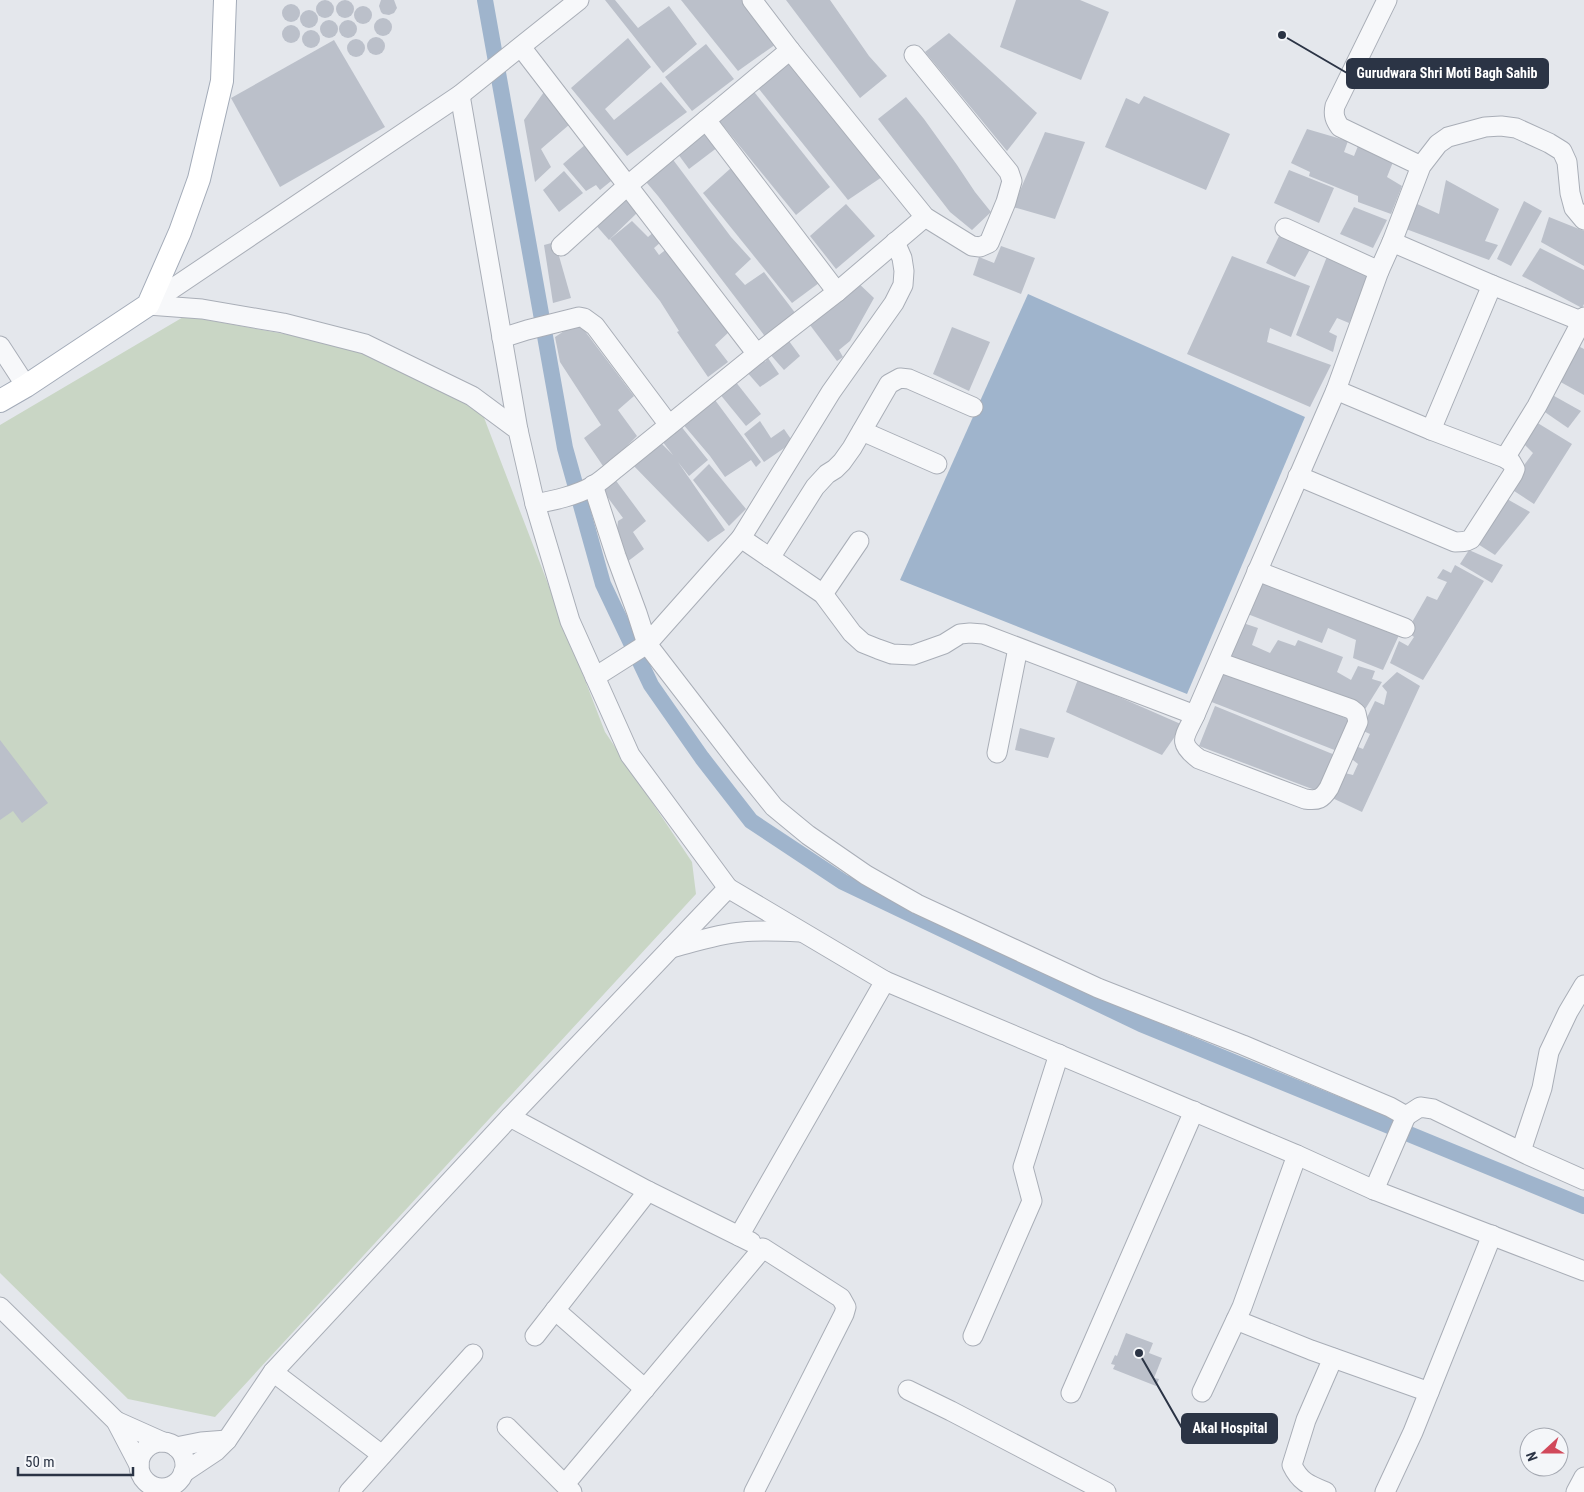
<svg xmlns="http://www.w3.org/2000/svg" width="1584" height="1492" viewBox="0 0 1584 1492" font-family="'Roboto Condensed',sans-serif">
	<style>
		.green { fill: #c9d6c5 }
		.water { fill: #9fb4cc }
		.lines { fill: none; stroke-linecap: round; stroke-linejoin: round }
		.canal { stroke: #9fb4cc; stroke-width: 16 }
		.building { fill: #bbc0ca }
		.minor-casing { stroke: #a9aeb7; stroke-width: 21 }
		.major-casing { stroke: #a3abb8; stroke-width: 24 }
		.minor { stroke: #f7f8fa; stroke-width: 19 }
		.major { stroke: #fff; stroke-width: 22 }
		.leader { fill: none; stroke: #2b3445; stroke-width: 2 }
		.callout-dot { fill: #2b3445; stroke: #f4f6f9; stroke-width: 2 }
		.callout { fill: #2b3445; stroke: #2b3445; stroke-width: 2 }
		.callout-label { font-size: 14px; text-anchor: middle; font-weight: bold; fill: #fff }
	</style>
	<rect width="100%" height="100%" fill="#e4e7ec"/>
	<!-- green -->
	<path class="green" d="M185 316 357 347 478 402 605 732 692 862 696 894 215 1417 128 1399 0 1273V425Z"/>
	<!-- water -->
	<path class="water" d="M1028 294 1305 417 1187 694 900 580Z"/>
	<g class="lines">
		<!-- canal -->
		<path class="canal" d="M485 0 565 448 603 584 651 685 702 758 751 821 843 882 1141 1024 1584 1206"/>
	</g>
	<!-- building -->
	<g class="building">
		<path d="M381 0H394L397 8 394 13 389 15 383 14 381 12 379 6Z"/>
		<path d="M605 0H615L638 28 669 6 697 44 663 73Z"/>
		<path d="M681 0H748L779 42 738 71Z"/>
		<path d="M786 0H830L869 56 887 76 860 98Z"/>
		<path d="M1016 0H1080L1109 12 1081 80 1000 47Z"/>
		<circle cx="325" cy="9" r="9"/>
		<circle cx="345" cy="9" r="9"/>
		<circle cx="291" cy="13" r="9"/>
		<circle cx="363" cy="15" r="9"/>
		<circle cx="309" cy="19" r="9"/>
		<circle cx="383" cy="27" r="9"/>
		<circle cx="348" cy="29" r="9"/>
		<circle cx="329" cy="29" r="9"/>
		<circle cx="291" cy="34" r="9"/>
		<circle cx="311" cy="39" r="9"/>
		<path d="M949 33 1037 113 1007 151 925 52Z"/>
		<circle cx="376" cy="46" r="9"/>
		<path d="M628 38 651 67 605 109 614 120 661 82 687 112 627 156 571 88Z"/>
		<circle cx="356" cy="48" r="9"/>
		<path d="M334 40 385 127 280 187 231 98Z"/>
		<path d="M706 44 734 79 692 111 665 77Z"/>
		<path d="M790 56 882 177 848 200 755 84Z"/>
		<path d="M751 88 830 187 796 215 716 117Z"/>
		<path d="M544 92 570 124 541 149 551 167 535 182 524 120Z"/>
		<path d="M1144 96 1230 134 1206 190 1105 147 1126 98 1139 104Z"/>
		<path d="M906 97 924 119 957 165 975 192 991 212 972 230 950 212 878 119Z"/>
		<path d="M702 128 718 147 689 169 675 150Z"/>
		<path d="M1307 129 1348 141 1344 152 1354 156 1358 146 1393 162 1387 177 1402 186 1391 214 1358 202V196L1309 176 1310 172 1291 163Z"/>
		<path d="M1045 132 1085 142 1055 219 1013 207Z"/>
		<path d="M586 144 616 177 600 190 596 185 586 191 563 164Z"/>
		<path d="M668 153 731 237 751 259 735 274 745 285 764 272 796 314 767 339 658 196 641 176Z"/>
		<path d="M731 168 823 280 792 303 703 193Z"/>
		<path d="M1289 170 1334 188 1319 223 1274 203Z"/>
		<path d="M564 171 583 193 559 212 543 190Z"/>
		<path d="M1446 180 1499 209 1485 241 1498 245 1489 260 1406 229 1415 203 1439 214Z"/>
		<path d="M626 192 637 213 609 240 594 223Z"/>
		<path d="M1524 201 1542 211 1511 266 1497 259Z"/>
		<path d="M846 204 875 236 836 269 810 236Z"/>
		<path d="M1354 207 1387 220 1373 248 1340 234Z"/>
		<path d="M1549 217 1584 231V266L1541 242Z"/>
		<path d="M632 221 648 237 656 230 662 241 654 248 659 255 668 248 730 331 715 345 728 362 708 377 677 332 679 331 660 301 610 239Z"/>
		<path d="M1281 232 1313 244 1295 277 1266 263Z"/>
		<path d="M555 242 571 298 553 303 544 245Z"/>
		<path d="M1001 246 1035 258 1021 294 973 275 979 257 994 263Z"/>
		<path d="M1540 248 1584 270V304L1582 308 1522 276Z"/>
		<path d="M1328 254 1372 272 1349 323 1337 318 1329 332 1337 336 1333 352 1296 335Z"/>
		<path d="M1232 256 1310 286 1291 337 1270 328 1267 342 1331 365 1310 407 1187 354Z"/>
		<path d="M855 280 874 298 850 341 839 350 843 357 837 361 810 325Z"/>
		<path d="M578 322 634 396 618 410 637 436 621 452 603 466 584 438 601 425 560 362 555 337Z"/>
		<path d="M952 327 990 342 969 391 933 374Z"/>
		<path d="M786 337 800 356 784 370 769 353Z"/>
		<path d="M1578 346 1584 349V395L1557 380Z"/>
		<path d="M762 357 765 362 768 358 779 374 760 387 746 371Z"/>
		<path d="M735 381 761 414 746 426 719 393Z"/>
		<path d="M1547 392 1581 411 1568 428 1539 408Z"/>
		<path d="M712 396 761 462 756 467 751 460 725 477 710 456 682 423Z"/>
		<path d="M760 421 771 438 784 429 793 442 764 462 744 434Z"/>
		<path d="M1536 422 1572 444 1534 504 1508 487 1533 453 1523 443Z"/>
		<path d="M680 425 708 460 689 476 678 462 725 530 708 542 631 463 660 442 673 455 662 441Z"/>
		<path d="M709 464 746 509 729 526 693 480Z"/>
		<path d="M614 478 646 521 633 532 644 549 627 562 616 538 618 521 623 518 600 487Z"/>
		<path d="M1500 495 1530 512 1495 555 1473 541Z"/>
		<path d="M1469 550 1503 565 1492 583 1460 564Z"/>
		<path d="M1455 565 1484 581 1423 680 1390 663 1399 641 1408 646 1414 637 1407 631 1427 596 1437 600 1447 582 1437 578 1443 569 1451 573Z"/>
		<path d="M1259 576 1400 633 1383 670 1353 658 1356 640 1328 628 1322 643 1245 613Z"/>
		<path d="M1243 623 1258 628 1252 645 1270 653 1278 640 1295 646 1298 640 1343 657 1337 672 1351 680 1358 666 1375 671 1372 679 1382 682 1364 711 1228 655Z"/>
		<path d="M1224 669 1350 720 1337 751 1209 701Z"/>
		<path d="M1397 672 1420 686 1362 812 1328 796 1341 772 1353 775 1358 764 1348 756 1353 745 1363 749 1370 734 1361 730 1375 701 1384 705 1387 692 1382 686Z"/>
		<path d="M1078 679 1183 725 1162 755 1066 712Z"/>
		<path d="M1215 706 1335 755 1320 792 1199 746Z"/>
		<path d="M1020 728 1055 738 1048 758 1015 750Z"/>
		<path d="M0 740 48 803 22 823 13 811 0 820Z"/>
		<path d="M1126 1333 1153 1343 1149 1353 1162 1358 1154 1378 1159 1379 1156 1386 1113 1369 1115 1365 1111 1364 1115 1355 1117 1356Z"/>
	</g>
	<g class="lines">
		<!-- minor casing -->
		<g class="minor-casing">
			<g id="minor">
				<path d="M752 0 790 50 925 217 972 246 980 247 989 243 1006 202 1012 181 1009 172 914 55"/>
				<path d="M1387 0 1335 106C1333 115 1335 120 1340 127L1421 166"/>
				<path d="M521 47 757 354"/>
				<path d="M460 95 518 430"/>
				<path d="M706 120 837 292"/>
				<path d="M1285 228 1379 271"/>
				<path d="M1392 242 1492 285 1581 321"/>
				<path d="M561 246 627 186 790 50"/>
				<path d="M148 305 202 309 283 323 365 344 472 396 518 430 535 504 570 621 630 755 728 888"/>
				<path d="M148 305 460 95 579 0"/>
				<path d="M502 338 527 330 579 317 584 318 595 326 669 425"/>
				<path d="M0 346 26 386"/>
				<path d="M1431 430 1492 285"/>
				<path d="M862 431 937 464"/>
				<path d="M1505 458 1537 406 1584 317"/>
				<path d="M1298 476 1455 542C1461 542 1466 542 1471 539L1513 474 1515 469 1511 462 1505 458 1431 430 1336 390"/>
				<path d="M593 485 616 556 637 613 647 644 741 766 774 807 808 835 866 875 917 904 1098 988 1243 1045 1390 1107 1406 1116 1374 1190"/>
				<path d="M535 504C555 500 575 496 593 486 601 481 608 475 615 469L757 354 837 292 925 217"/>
				<path d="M741 538 823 594 852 633 863 643 878 649 892 654 913 655 944 644 960 634 970 633 983 634 1195 715"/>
				<path d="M770 558 815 487 827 474 835 469 842 462 852 448 889 384 900 378 909 379 973 407"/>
				<path d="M1257 571 1405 628"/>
				<path d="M823 594 859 541"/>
				<path d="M1218 662 1351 709 1356 713 1358 722 1329 788C1322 799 1318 801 1305 799L1199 759C1176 742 1185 737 1195 715L1336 390 1379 271 1392 242 1421 166 1438 144 1448 137 1485 127 1501 126 1516 128 1549 143 1562 151 1567 162 1570 193 1574 208 1584 220"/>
				<path d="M595 677 647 644 741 538 831 392 894 303 903 285 904 271 902 258 895 242"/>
				<path d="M997 753 1018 648"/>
				<path d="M671 948C694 942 718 934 742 932 762 930 781 931 800 932"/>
				<path d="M1406 1116 1420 1107 1433 1109 1528 1155 1584 1180"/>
				<path d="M510 1117 648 1191 751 1242"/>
				<path d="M1521 1151 1542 1088 1549 1052 1568 1012 1584 985"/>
				<path d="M739 1236 885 981"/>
				<path d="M0 1307 116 1421 139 1465"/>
				<path d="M555 1310 645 1389"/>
				<path d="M1236 1320 1311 1350 1429 1392"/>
				<path d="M535 1336 648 1191"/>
				<path d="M973 1336 1032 1201 1023 1167 1059 1054"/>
				<path d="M273 1372 382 1455"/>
				<path d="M908 1390 951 1411 1106 1492"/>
				<path d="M1202 1392 1242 1307 1297 1155"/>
				<path d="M1071 1393 1194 1111"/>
				<path d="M116 1421 163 1442"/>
				<path d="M507 1427 572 1492"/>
				<circle cx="162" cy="1465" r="23"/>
				<path d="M176 1447 201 1442 227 1440"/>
				<path d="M183 1473 216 1451 227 1440 273 1372 510 1117 728 888 885 981 1297 1155 1374 1190 1584 1271"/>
				<path d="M565 1484 763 1248 841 1298 846 1307 844 1314 754 1492"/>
				<path d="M349 1492 473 1354"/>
				<path d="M1326 1492C1309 1485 1300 1482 1292 1465L1306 1420 1333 1358"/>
				<path d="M1385 1492 1413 1432 1492 1235"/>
				<path d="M1576 1492 1584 1477"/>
			</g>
		</g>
		<!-- major casing -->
		<g class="major-casing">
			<path id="major" d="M0 401 26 386 148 305 180 232 199 179 222 81 225 0"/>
		</g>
		<!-- minor -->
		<use href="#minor" class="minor"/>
		<!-- major -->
		<use href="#major" class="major"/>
	</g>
	<!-- callouts -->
	<path class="leader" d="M1282 35L1347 73M1139 1353L1182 1428"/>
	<g class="callout-dot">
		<circle cx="1282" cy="35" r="5"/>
		<circle cx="1139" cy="1353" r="5"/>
	</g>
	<g class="callout">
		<rect x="1347" y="59" width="201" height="29" rx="5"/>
		<rect x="1182" y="1414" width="95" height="29" rx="5"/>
	</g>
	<g class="callout-label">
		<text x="1447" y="78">Gurudwara Shri Moti Bagh Sahib</text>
		<text x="1230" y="1433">Akal Hospital</text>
	</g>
	<!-- north arrow -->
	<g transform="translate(1544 1452) rotate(249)"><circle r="24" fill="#f4f6f9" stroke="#a4a8b1"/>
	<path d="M0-4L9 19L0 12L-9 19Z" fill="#d1495b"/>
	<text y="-8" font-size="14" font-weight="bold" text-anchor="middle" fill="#2b3445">N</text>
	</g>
	<!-- scale -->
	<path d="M18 1467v8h115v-8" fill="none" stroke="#2b3445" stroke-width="2.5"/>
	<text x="25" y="1467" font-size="15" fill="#2b3445" stroke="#f4f6f9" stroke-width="4" paint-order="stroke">50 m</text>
</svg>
